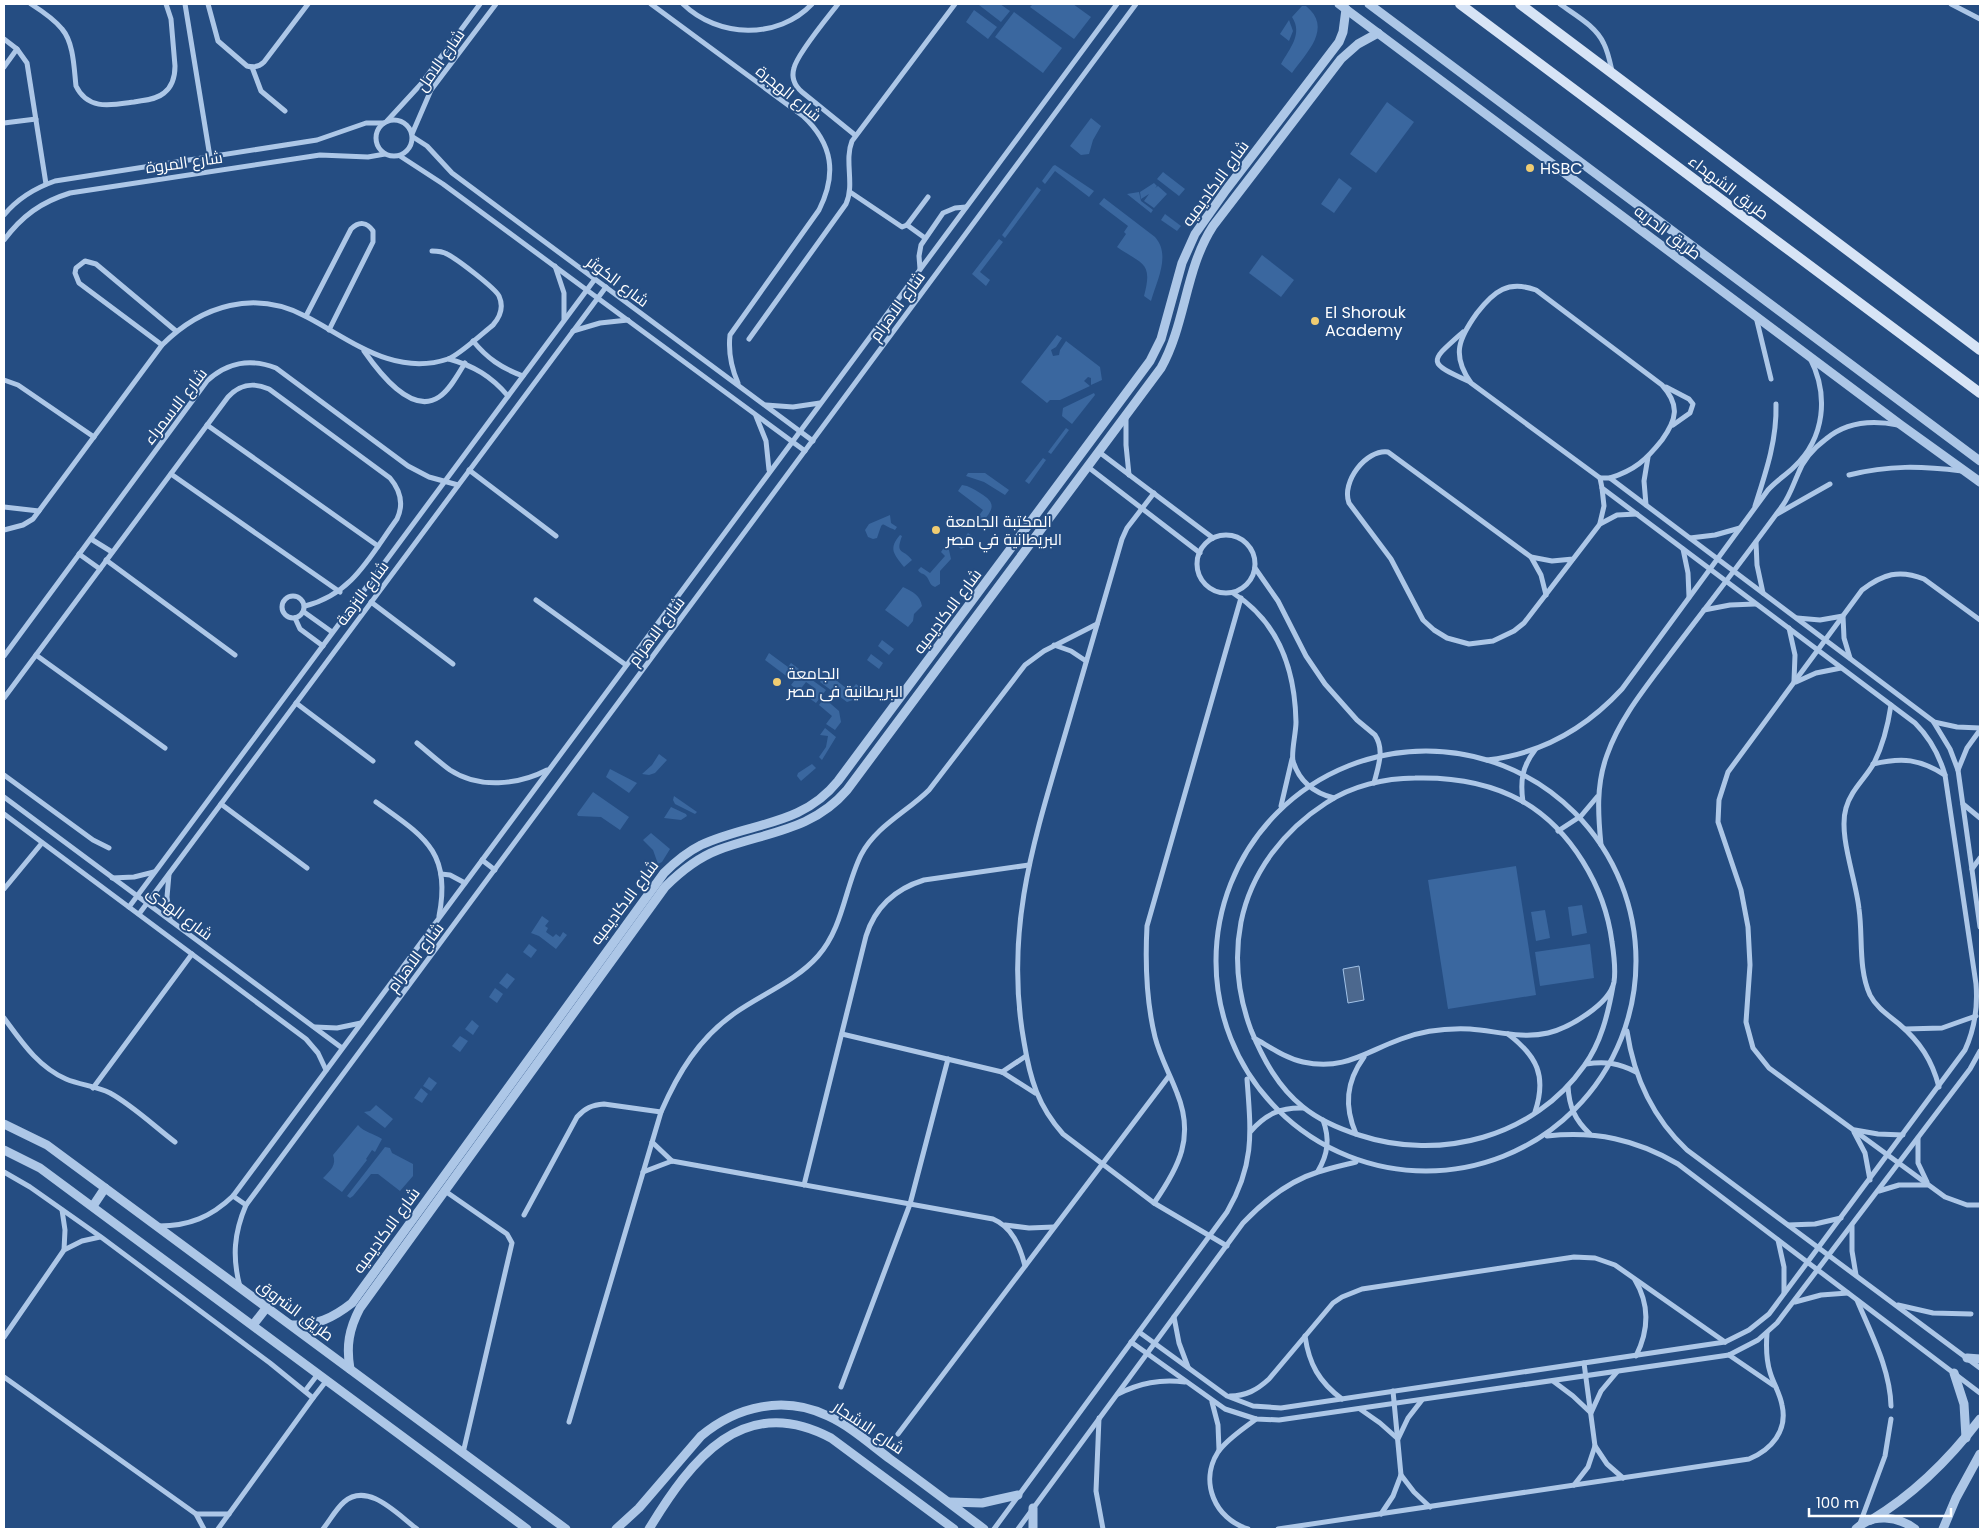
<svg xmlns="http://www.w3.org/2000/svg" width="1984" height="1533" viewBox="0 0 1984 1533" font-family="Poppins,Cairo,sans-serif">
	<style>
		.green { fill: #3a679f }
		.water { fill: #4c688e; stroke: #a2c2e7 }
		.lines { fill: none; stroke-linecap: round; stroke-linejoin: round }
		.minor { stroke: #adc7e7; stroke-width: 5 }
		.tertiary { stroke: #adc7e7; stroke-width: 9 }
		.secondary { stroke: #d7e4f6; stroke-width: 10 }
		.poi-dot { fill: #f0cc72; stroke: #254d82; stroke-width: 2 }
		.labels { text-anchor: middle; stroke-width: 4; stroke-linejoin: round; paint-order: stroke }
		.street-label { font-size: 16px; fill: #fff; stroke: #254d82 }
		.poi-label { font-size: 16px; fill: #fff; stroke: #254d82; text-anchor: start }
	</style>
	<rect width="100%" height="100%" fill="#254d82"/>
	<!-- green -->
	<g class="green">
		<path d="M980 4H1000L1010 11 1001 22 979 5Z"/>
		<path d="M1033 4H1073L1091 17 1074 39 1030 7Z"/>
		<path d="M1302 6H1306C1333 28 1307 52 1292 73L1281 64C1290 48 1303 34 1292 17Z"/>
		<path d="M974 10 997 27 988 39 966 22Z"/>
		<path d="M1014 12 1062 48 1043 73 995 37Z"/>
		<path d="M1289 20 1293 31 1289 41 1280 34Z"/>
		<path d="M1387 102 1414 122 1376 173 1350 154Z"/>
		<path d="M1091 118 1101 126 1093 140 1089 154 1081 155 1070 146Z"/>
		<path d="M1055 165 1094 191 1089 197 1055 171 1045 184 1042 181 1053 166Z"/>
		<path d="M1163 172 1185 189 1179 196 1157 179Z"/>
		<path d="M1339 178 1352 188 1334 213 1321 204Z"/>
		<path d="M1154 183 1157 186 1155 188 1158 186 1167 194 1154 208 1144 201 1149 194 1141 199 1140 192Z"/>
		<path d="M1037 187 1041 190 1005 238 1002 235Z"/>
		<path d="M1139 192 1141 201 1153 210 1151 213 1127 194Z"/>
		<path d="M1104 198 1155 237C1171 255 1157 280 1151 301L1144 296C1153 262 1143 265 1117 247L1126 234 1124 232 1128 226 1099 204Z"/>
		<path d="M1165 214 1181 226 1177 231 1161 220Z"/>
		<path d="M999 239 1003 242 980 272 990 280 986 286 972 274Z"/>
		<path d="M1262 255 1294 280 1281 297 1249 273Z"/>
		<path d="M1057 335 1062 338 1056 347 1051 350 1053 356 1059 355 1060 350 1066 341 1100 367 1102 380 1091 385V378L1088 377 1084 381 1090 386 1060 400H1050L1047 403 1021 382Z"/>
		<path d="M1094 393 1095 395 1072 424 1062 416 1063 408Z"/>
		<path d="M1066 428 1069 430 1051 454 1048 452Z"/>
		<path d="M1043 458 1046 460 1029 484 1025 481Z"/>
		<path d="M968 473H985L1009 490 1005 495 984 482 966 476Z"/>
		<path d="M962 485C969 486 974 489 980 493 995 502 995 508 983 521L978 517 983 510 958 491Z"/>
		<path d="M890 515 891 523 897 527 895 530C879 524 884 519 877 538L873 539 868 537 865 530 869 524Z"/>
		<path d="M968 533 975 538 970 545 961 549 950 540 953 536 961 542Z"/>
		<path d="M900 535 902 536C895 555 903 548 912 560L904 567C894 554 888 549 900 535Z"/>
		<path d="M945 546 949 550 951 559 940 571V584L935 587C929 585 930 580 926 576 923 573 920 574 918 570L921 567 930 573 945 556 941 552Z"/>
		<path d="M903 587C913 592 920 595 922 606L914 614 913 621 908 627 885 610Z"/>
		<path d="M882 640 894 649 889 655 878 646Z"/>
		<path d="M769 653 788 667 791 663 799 669 793 676 791 675 789 678 765 660Z"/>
		<path d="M871 654 883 663 879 669 867 660Z"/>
		<path d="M801 672 826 690 816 703 809 698 816 689 806 682 799 691 791 685Z"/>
		<path d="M827 673 846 688 849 685 853 688 856 684 864 690 856 699 847 702 820 682Z"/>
		<path d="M824 698 839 711 841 722 835 730 826 724 832 716 819 705Z"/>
		<path d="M825 728 836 737 822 760 819 757 826 747 828 736 820 735Z"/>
		<path d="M659 754 667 760 655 773 649 775 642 774 652 765Z"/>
		<path d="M812 764 816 768 801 781 797 776 798 773Z"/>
		<path d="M610 769 637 783 629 793 606 777Z"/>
		<path d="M593 792 629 817 620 830 601 817 578 816 577 814Z"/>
		<path d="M674 796 697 812 695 814 675 804 673 800Z"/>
		<path d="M671 807 686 814 687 816 681 820 664 818Z"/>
		<path d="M651 833 670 849 662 862 658 864 653 850 643 840Z"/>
		<path d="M1516 866 1536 995 1448 1009 1428 880Z"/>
		<path d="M1582 905 1587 933 1572 936 1568 907Z"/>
		<path d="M1545 910 1550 938 1536 941 1531 912Z"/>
		<path d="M542 916 549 921 545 926 548 928 546 932 553 937 556 934 560 937 563 932 567 935 556 949 539 936 531 933Z"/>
		<path d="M529 944 537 950 531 958 523 952Z"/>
		<path d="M1590 944 1594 978 1540 986 1535 952Z"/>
		<path d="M507 973 515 979 507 989 499 983Z"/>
		<path d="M495 988 503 994 497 1003 489 997Z"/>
		<path d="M472 1020 479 1026 473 1035 465 1029Z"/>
		<path d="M460 1036 468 1041 460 1052 452 1046Z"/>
		<path d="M429 1077 437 1083 431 1091 423 1086Z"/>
		<path d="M421 1088 428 1094 422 1103 414 1098Z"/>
		<path d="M376 1105 393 1119 385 1128 364 1112 370 1111Z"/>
		<path d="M358 1125C365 1133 373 1133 382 1139L375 1152 372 1150 366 1159 367 1160 342 1192 323 1178C330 1171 337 1165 333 1155Z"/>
		<path d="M385 1147 390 1148 392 1153 413 1164V1176L400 1191 378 1174H371L353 1196 350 1198 347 1196Z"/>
	</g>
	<!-- water -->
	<path class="water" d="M1359 966 1364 1000 1348 1003 1343 969Z"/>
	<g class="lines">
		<!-- minor -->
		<g class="minor">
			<path d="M31 4C42 11 54 19 62 29 74 43 74 69 76 86 88 111 112 105 134 102 144 100 156 100 164 93 173 86 175 76 175 66L171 19 166 4"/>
			<path d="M185 4 210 157"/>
			<path d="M208 4 218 41 247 66C254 68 259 67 264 62L308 4"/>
			<path d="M651 4 803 116C833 144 837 174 819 210L730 335C728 353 731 367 738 383"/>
			<path d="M683 4C718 38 778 40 812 4"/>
			<path d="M838 4C828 17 797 54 794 68 791 78 795 86 802 92L855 135"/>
			<path d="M1560 4C1575 15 1596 26 1604 44 1608 52 1610 62 1612 71"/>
			<path d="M1951 4 1980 19"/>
			<path d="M4 39 17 49 27 63 46 184"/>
			<path d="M4 67 17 49"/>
			<path d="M252 67 261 91 285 111"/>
			<circle cx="394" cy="138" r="18"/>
			<path d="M387 121 421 84 480 4"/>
			<path d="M4 123 36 119"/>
			<path d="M412 134 431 90 496 4"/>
			<path d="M413 137 427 146 452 173 813 441"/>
			<path d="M400 156 443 184 805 451"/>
			<path d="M850 192 902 227 907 225 928 197"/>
			<path d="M4 215C18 198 35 188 55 181L317 140 366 123H384"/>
			<path d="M907 225 925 238"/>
			<path d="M4 240C22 216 41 202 70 193L320 155 368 157 385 154"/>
			<path d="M555 266 564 293V319"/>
			<path d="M920 269 919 256 921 245 943 213 955 208 966 207"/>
			<path d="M306 316 351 229C359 221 367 222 373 231V242L329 330"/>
			<path d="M1756 317 1771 379"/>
			<path d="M573 331 600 323 628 320"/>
			<path d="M1463 332C1428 363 1427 362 1470 382"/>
			<path d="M749 339 846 204C855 184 844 161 852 141L955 4"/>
			<path d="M473 341C487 358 501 368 523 376"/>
			<path d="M162 345 79 283 75 273 76 268 85 261 96 264 176 331"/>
			<path d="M364 351C378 371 411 416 439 397 450 390 458 374 465 363"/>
			<path d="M449 359C474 366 491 376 508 396"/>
			<path d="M4 380 18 385 94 437"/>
			<path d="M1666 387 1689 399 1693 404 1690 413 1673 425"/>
			<path d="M766 405 793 407 820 403"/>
			<path d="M756 416 766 441 769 470"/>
			<path d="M1126 418V445L1129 475"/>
			<path d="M207 425 378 546"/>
			<path d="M1099 452 1213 538"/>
			<path d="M1088 467 1200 553"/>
			<path d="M469 470 556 536"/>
			<path d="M171 474 340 592"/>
			<path d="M1849 475C1889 465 1921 466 1962 471"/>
			<path d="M1600 478H1610L1933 721 1950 749 1958 770 1980 927"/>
			<path d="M1154 493 1127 528 1122 539C1104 600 1087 660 1069 721 1037 831 1003 925 1024 1042 1030 1079 1038 1106 1063 1134L1154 1203 1227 1246"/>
			<path d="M1646 505 1644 481 1648 457"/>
			<path d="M1755 506C1766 472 1777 440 1776 404"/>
			<path d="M4 507 39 511"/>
			<path d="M1777 514 1830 484"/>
			<path d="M1600 523 1604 506 1602 488"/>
			<path d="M4 530 23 525 33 519 162 345C202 305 255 289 307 317 351 340 394 377 448 359 458 356 483 333 493 325 500 317 504 307 499 296 495 288 457 259 447 254 442 251 437 251 432 251"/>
			<circle cx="1226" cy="564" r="29"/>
			<path d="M1690 538 1715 535 1740 528"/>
			<path d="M91 539 112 552"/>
			<path d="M1756 542 1757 565 1763 593"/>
			<path d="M1683 549 1688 573 1689 597"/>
			<path d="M79 554 100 569"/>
			<path d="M1531 557 1541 575 1546 595"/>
			<path d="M1573 559 1552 561 1531 557 1388 452C1366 449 1341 482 1349 503L1391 559 1423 620 1434 630 1447 638 1469 644 1493 641 1514 631 1524 623 1600 524 1617 515 1637 514"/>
			<path d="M106 560 235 655"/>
			<path d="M1255 568 1278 601 1306 656 1325 684 1357 720 1375 735C1385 750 1378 767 1374 783"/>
			<path d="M1233 593C1279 622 1295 670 1296 722 1296 733 1291 752 1293 761 1299 781 1314 793 1334 798"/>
			<circle cx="293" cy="607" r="11"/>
			<path d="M536 600 626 665"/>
			<path d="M371 602 453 664"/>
			<path d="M1704 610 1730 605 1755 604"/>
			<path d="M304 612 332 632"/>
			<path d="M295 618 300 629 323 646"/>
			<path d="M1797 618 1820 620 1843 616 1844 638 1850 658"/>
			<path d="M1980 620 1924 579C1899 569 1883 574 1862 590L1728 772 1719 800 1718 822 1741 890 1748 927 1750 965 1746 1022 1753 1048 1769 1068 1945 1197 1967 1205H1980"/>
			<path d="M1789 628 1795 655 1794 681"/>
			<path d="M1054 645 1071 651 1086 661"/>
			<path d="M36 655 165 748"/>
			<path d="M4 656 207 381C228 362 250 358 276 368L408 466 429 477 458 485"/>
			<path d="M1796 682 1816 673 1841 668"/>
			<path d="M4 698 228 397C240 384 253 382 269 389L390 478C401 491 404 504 397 519 370 556 353 594 305 606"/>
			<path d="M296 703 373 761"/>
			<path d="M1891 705C1888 725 1883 745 1874 763 1865 779 1851 790 1846 808 1838 835 1856 879 1859 909 1863 936 1858 969 1870 995 1876 1007 1888 1015 1899 1024 1920 1042 1932 1060 1939 1087"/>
			<path d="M1934 722 1957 727 1980 728"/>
			<path d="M417 743C428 752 439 762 450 770 479 789 518 785 547 770"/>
			<circle cx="1426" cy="961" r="210"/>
			<path d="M1487 760C1541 754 1586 728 1622 689L1768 490C1776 481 1786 475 1794 467 1825 438 1829 395 1810 358"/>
			<path d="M1873 764C1903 757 1919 759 1945 775"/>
			<path d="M1958 770 1967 748 1980 730"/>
			<path d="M4 775 93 840 109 848"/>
			<path d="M4 797 342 1048"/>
			<path d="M376 802C423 836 452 851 439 916"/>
			<path d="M1523 802C1520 781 1522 767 1535 750"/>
			<path d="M221 804 307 868"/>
			<path d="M1963 804 1980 818"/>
			<path d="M1281 806 1292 759"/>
			<path d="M4 814 306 1039 318 1053 326 1070"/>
			<path d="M1558 831 1581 816 1597 797"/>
			<path d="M1601 845C1598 814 1596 785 1607 755 1620 718 1646 687 1669 656 1707 606 1746 556 1783 505 1790 495 1793 485 1798 474 1803 460 1814 448 1826 439 1846 422 1873 420 1898 425"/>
			<path d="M482 860 495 870"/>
			<path d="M1972 869 1980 858"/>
			<path d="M169 874 167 897 170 920"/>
			<path d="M441 874 450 875 465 883"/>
			<path d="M112 878 134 877 154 872"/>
			<path d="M4 889 42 843"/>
			<path d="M129 907 595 279"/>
			<path d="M139 914 606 287"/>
			<path d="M4 1018C21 1041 38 1067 66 1079 80 1085 96 1086 110 1093 132 1105 154 1126 175 1142"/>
			<path d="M315 1027 337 1028 361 1023"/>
			<path d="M1905 1029 1942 1028 1976 1016"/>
			<path d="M1627 1031C1634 1078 1652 1117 1687 1150L1980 1368"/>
			<path d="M842 1034 1002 1072 1035 1093"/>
			<path d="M1508 1034C1537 1056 1547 1076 1535 1112"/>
			<path d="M1254 1038C1270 1047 1285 1058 1303 1062 1344 1071 1365 1052 1401 1039 1422 1031 1447 1028 1470 1029 1496 1031 1522 1039 1548 1033 1569 1028 1610 1004 1614 982 1616 969 1614 955 1612 942 1605 887 1571 829 1522 801 1490 783 1452 777 1415 778 1385 778 1351 786 1326 803 1284 830 1251 872 1241 922 1234 958 1238 995 1251 1030 1263 1059 1278 1087 1303 1107 1319 1120 1340 1129 1359 1135 1440 1162 1534 1137 1584 1066 1601 1043 1608 1014 1613 986"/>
			<path d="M1586 1064C1605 1061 1619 1063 1636 1072"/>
			<path d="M1002 1072 1026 1056"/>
			<path d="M1568 1086C1569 1107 1575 1120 1590 1134"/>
			<path d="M93 1088 192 954"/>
			<path d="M1855 1130 1878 1134 1903 1135"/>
			<path d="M1251 1131C1266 1114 1281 1107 1304 1108"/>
			<path d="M1854 1132 1865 1153 1870 1180"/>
			<path d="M1356 1134C1344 1106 1346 1082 1364 1057"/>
			<path d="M1547 1136C1596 1131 1635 1139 1678 1164L1980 1393"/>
			<path d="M1918 1138V1163L1927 1182"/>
			<path d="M652 1142 672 1161"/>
			<path d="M1318 1171C1328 1154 1330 1139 1323 1120"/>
			<path d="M4 1172 30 1187 101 1237 270 1363 313 1398 218 1529"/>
			<path d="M643 1172 672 1161 993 1219C1012 1227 1020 1246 1025 1266"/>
			<path d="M804 1185 866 936C875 907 895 889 924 880L1029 865"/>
			<path d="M445 1191 507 1234 512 1243 463 1453"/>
			<path d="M1879 1191 1899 1185H1927"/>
			<path d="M233 1196 246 1205"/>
			<path d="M1154 1203C1179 1167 1195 1137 1177 1093 1170 1074 1160 1057 1155 1037 1146 1000 1145 964 1147 926L1241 598"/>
			<path d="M62 1210 65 1230 64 1250"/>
			<path d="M524 1215 577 1117C585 1108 592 1105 604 1104L661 1112"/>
			<path d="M1005 1225 1029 1228 1054 1227"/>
			<path d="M1788 1225 1815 1224 1841 1218"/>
			<path d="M159 1226C189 1226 211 1217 233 1196L1117 4"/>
			<path d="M1852 1226V1251L1856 1275"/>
			<path d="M1778 1240 1784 1267V1293"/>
			<path d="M1635 1280C1650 1305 1649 1330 1636 1356"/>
			<path d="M240 1287C232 1257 234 1233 246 1205L1136 4"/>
			<path d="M1857 1300C1871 1334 1890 1368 1891 1406"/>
			<path d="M1795 1302 1821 1295 1848 1293"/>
			<path d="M1898 1305 1933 1313 1971 1314"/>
			<path d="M1174 1317 1179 1343 1188 1367"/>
			<path d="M1139 1332 1227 1396 1253 1406 1281 1408 1725 1342 1749 1330 1769 1314 1965 1050C1975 1028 1978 1008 1976 984L1945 775C1939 754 1930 738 1915 723L1602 488 1600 478 1471 383C1451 355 1459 338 1477 313 1494 291 1508 280 1536 290L1662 385C1680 405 1677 419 1662 440 1646 460 1635 470 1610 478"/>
			<path d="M1305 1336C1309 1364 1319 1382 1342 1399"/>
			<path d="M4 1337 64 1250 82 1241 100 1237"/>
			<path d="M1131 1342 1225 1409 1256 1419 1279 1420 1729 1355 1758 1340 1777 1323 1970 1069 1980 1051"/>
			<path d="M1729 1355 1773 1385"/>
			<path d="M4 1377 196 1514 204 1529"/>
			<path d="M1553 1381 1573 1396 1591 1413 1601 1391 1617 1372"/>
			<path d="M841 1387 910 1204 948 1059"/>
			<path d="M305 1391 318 1374"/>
			<path d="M1118 1394C1140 1383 1160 1379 1185 1382"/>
			<path d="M1230 1396C1246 1396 1257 1390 1269 1379L1333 1303 1342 1297 1362 1289 1574 1257 1595 1258 1615 1265 1725 1342"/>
			<path d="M313 1398 327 1380"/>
			<path d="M1212 1402 1218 1425 1219 1450"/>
			<path d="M1360 1409 1380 1423 1398 1439 1408 1418 1422 1400"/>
			<path d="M1099 1418 1096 1491 1103 1529"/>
			<path d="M569 1422 661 1112C678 1073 699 1038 735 1013 762 994 796 981 818 956 843 928 845 887 861 855 876 826 907 812 929 790L1025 665 1044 651 1097 624"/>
			<path d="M898 1434 1169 1076"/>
			<path d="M1595 1446 1607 1464 1623 1478"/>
			<path d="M1401 1475 1414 1492 1430 1507"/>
			<path d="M1574 1485 1588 1467 1595 1446 1584 1363"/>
			<path d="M196 1514H229"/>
			<path d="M1381 1514 1393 1496 1401 1475 1393 1391"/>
			<path d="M1859 1526 1885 1456 1891 1419"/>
			<path d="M323 1529C330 1520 336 1509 344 1502 368 1481 398 1515 417 1529"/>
			<path d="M994 1529 1227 1212C1255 1164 1251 1132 1247 1079"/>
			<path d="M1018 1529 1243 1223C1264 1201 1289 1181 1318 1172 1330 1168 1344 1165 1356 1162"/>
			<path d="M1248 1529C1215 1519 1199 1482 1218 1452 1227 1439 1243 1429 1256 1419"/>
			<path d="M1278 1529 1749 1459C1771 1450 1788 1431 1782 1405 1780 1393 1773 1383 1770 1372 1766 1359 1766 1346 1767 1333"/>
		</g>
		<!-- tertiary -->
		<g class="tertiary">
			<path d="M1339 4 1901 425 1980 482"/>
			<path d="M1369 4 1980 461"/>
			<path d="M4 1124 47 1145 566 1529"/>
			<path d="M4 1150 40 1168 527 1529"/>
			<path d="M93 1206 105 1188"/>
			<path d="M253 1325 267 1307"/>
			<path d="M291 1325C316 1326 333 1318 352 1303L664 873C675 862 687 852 701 845 750 822 801 827 838 781L1150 361 1161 339 1182 263 1195 234 1226 190 1339 42 1343 32 1346 9"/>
			<path d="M1967 1358 1980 1359"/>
			<path d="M350 1369C346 1346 349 1329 360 1308L665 887C680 872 697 858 718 850 766 832 812 831 847 790L1161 368C1186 323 1185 269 1213 226L1341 59 1358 44 1378 33"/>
			<path d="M1954 1373 1964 1404 1966 1438"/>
			<path d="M949 1502 982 1503 1018 1495"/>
			<path d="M1033 1508V1529"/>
			<path d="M1871 1520C1913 1495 1951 1457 1980 1419"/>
			<path d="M616 1529 639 1508 701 1436C737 1406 784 1395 828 1416 850 1426 870 1444 890 1459 922 1482 953 1506 984 1529"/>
			<path d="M649 1529C691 1460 743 1391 831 1438L954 1529"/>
			<path d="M1856 1529C1872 1513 1898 1516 1915 1529"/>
			<path d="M1943 1529 1956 1498 1980 1454"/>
		</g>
		<!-- secondary -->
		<g class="secondary">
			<path d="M1460 4 1980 393"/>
			<path d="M1520 4 1980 350"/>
		</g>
	</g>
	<!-- markers -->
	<g class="poi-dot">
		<circle cx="1530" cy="168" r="5"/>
		<circle cx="1315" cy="321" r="5"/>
		<circle cx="936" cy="530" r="5"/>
		<circle cx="777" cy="682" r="5"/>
	</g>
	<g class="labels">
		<!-- street labels -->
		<g class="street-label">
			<text transform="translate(440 60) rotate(-55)" y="6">شارع الامل</text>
			<text transform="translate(789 93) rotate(39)" y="6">شارع الهجرة</text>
			<text transform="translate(184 162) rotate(-8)" y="6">شارع المروة</text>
			<text transform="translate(1215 183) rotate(-54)" y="6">شارع الاكاديميه</text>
			<text transform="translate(1729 187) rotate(37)" y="6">طريق الشهداء</text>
			<text transform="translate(1668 232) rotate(37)" y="6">طريق الحريه</text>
			<text transform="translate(618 281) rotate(37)" y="6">شارع الكوثر</text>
			<text transform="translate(897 306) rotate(-54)" y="6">شارع الاهرام</text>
			<text transform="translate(175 406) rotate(-52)" y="6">شارع الاسمراء</text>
			<text transform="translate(362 593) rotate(-53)" y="6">شارع النزهة</text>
			<text transform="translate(947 611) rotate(-53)" y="6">شارع الاكاديميه</text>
			<text transform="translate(656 631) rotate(-53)" y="6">شارع الاهرام</text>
			<text transform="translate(624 902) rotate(-53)" y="6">شارع الاكاديميه</text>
			<text transform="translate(180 913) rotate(37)" y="6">شارع الهدى</text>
			<text transform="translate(415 957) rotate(-53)" y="6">شارع الاهرام</text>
			<text transform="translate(386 1230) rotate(-54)" y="6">شارع الاكاديميه</text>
			<text transform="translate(296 1310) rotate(37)" y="6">طريق الشروق</text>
			<text transform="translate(869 1427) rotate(34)" y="6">شارع الاشجار</text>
		</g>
		<!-- poi labels -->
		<g class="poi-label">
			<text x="1540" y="174">HSBC</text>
			<text x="1325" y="318">El Shorouk<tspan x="1325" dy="18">Academy</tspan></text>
			<text x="946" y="527">المكتبة الجامعة<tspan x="946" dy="18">البريطانية في مصر</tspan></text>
			<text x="787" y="679">الجامعة<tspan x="787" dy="18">البريطانية فى مصر</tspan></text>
		</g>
	</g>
	<!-- border -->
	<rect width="1984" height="1533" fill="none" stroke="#ffffff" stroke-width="10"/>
	<!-- scale -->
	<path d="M1809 1508v8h142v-8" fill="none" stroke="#ffffff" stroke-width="2.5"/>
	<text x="1816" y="1508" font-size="15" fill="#ffffff" stroke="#254d82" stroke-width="4" paint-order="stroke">100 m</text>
</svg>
